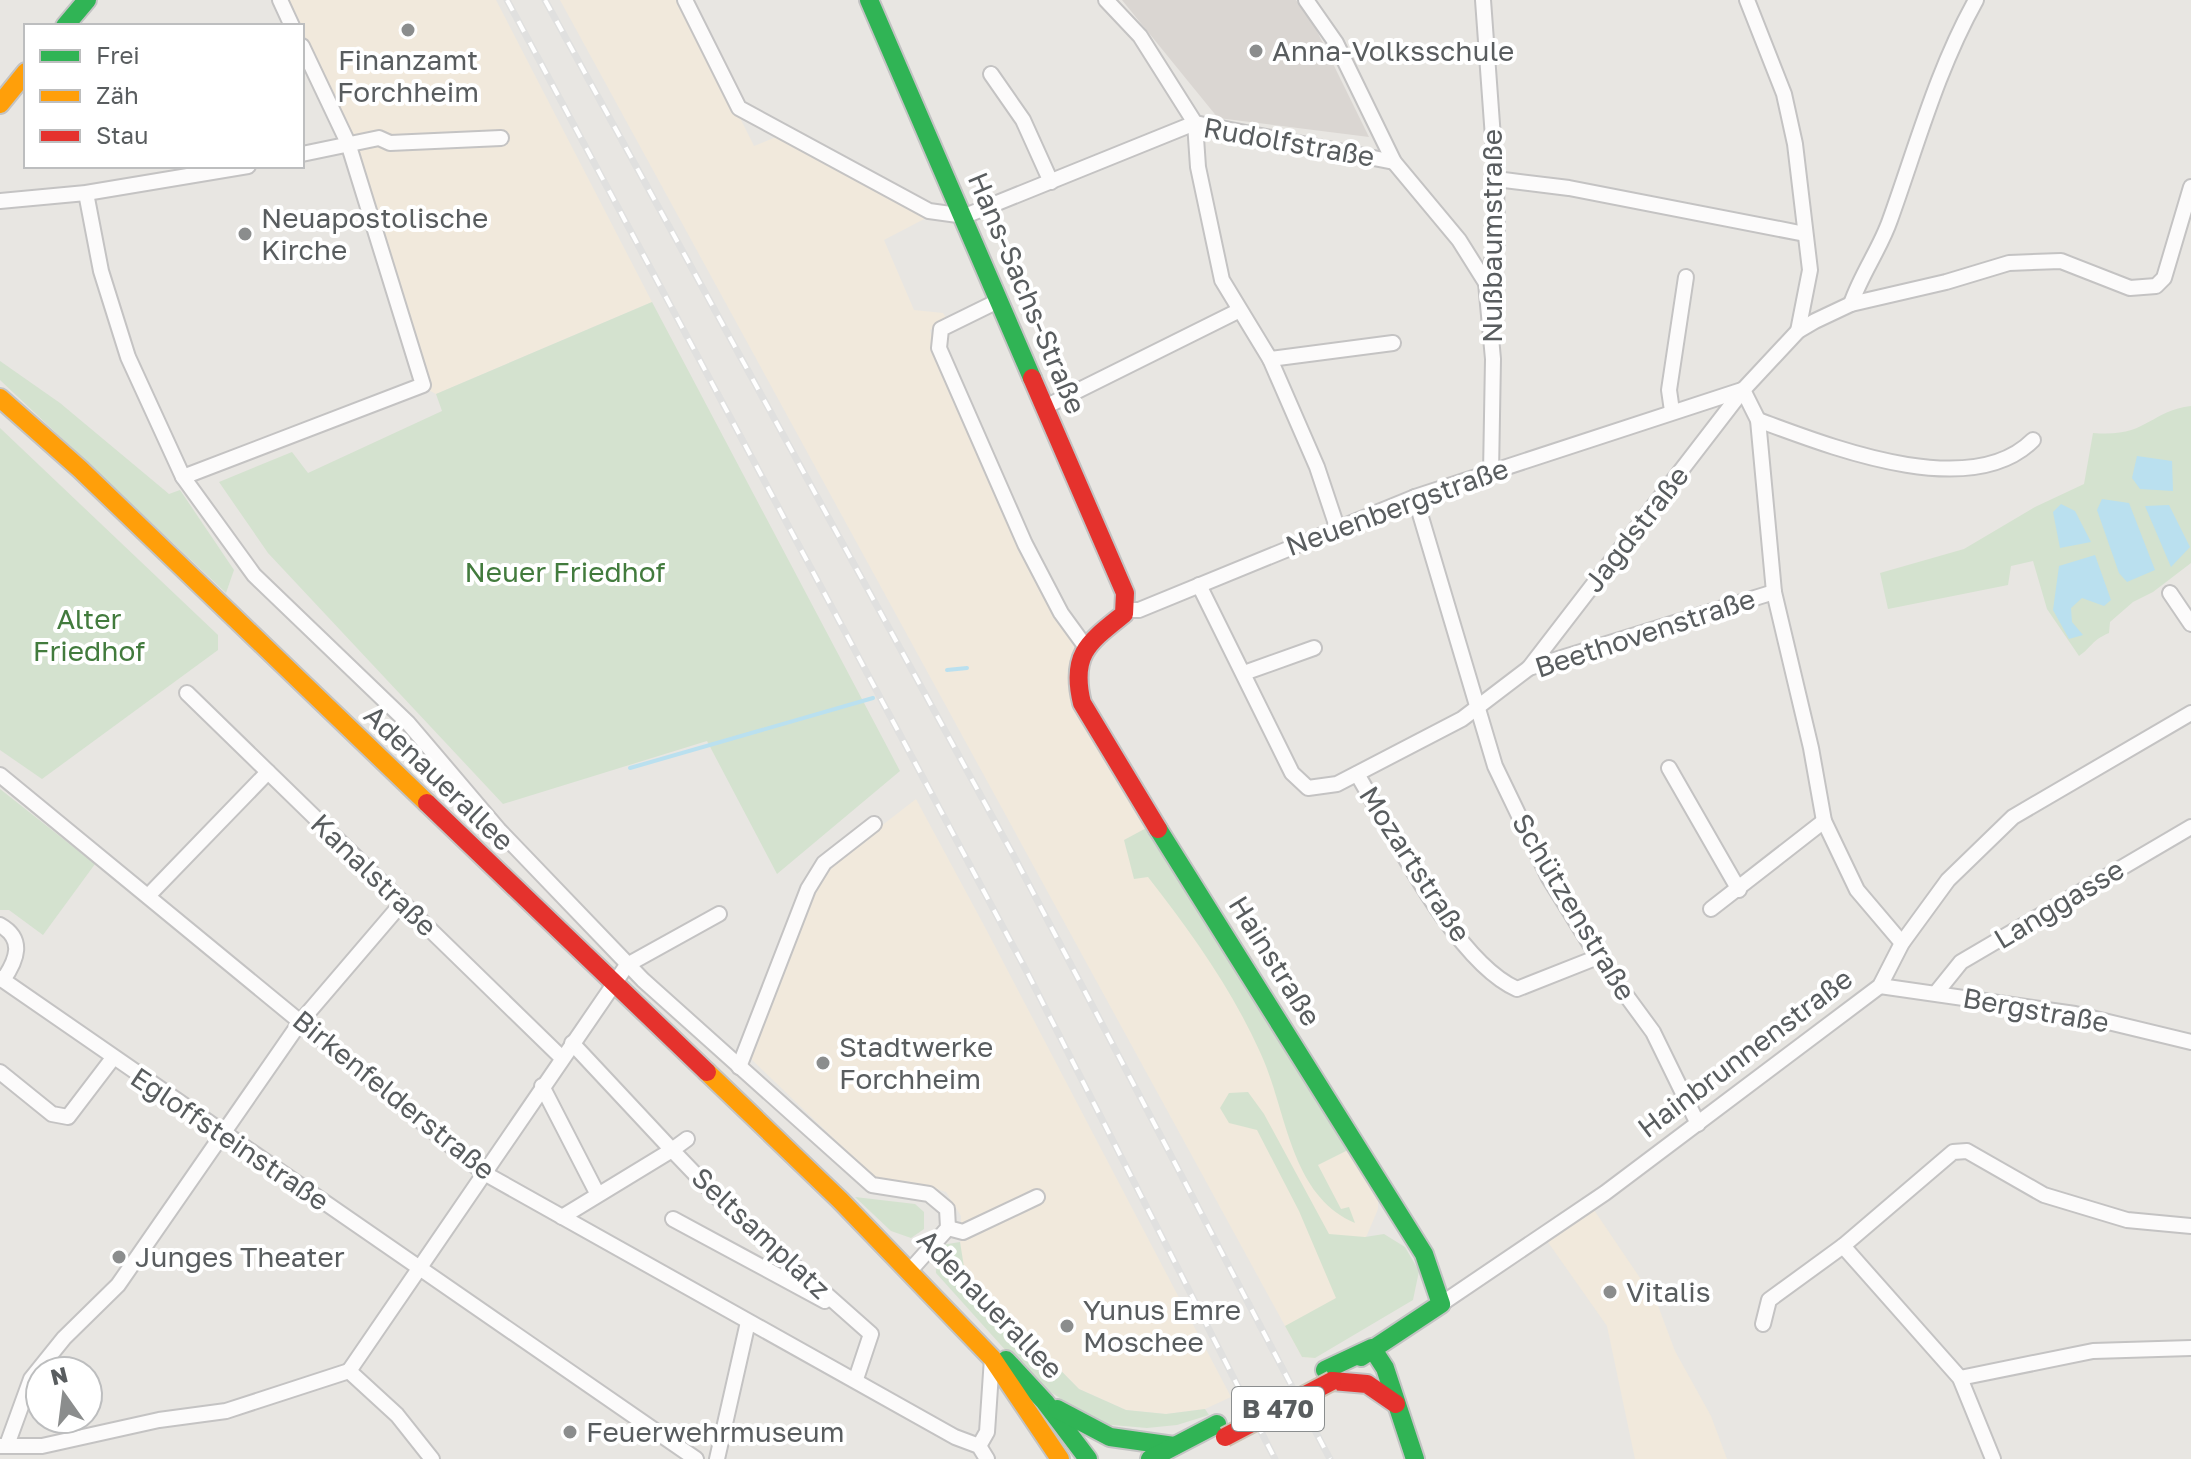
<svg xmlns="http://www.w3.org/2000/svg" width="2191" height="1459" viewBox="0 0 2191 1459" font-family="'Golos Text',sans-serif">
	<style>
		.commercial { fill: #f1e9dc }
		.education { fill: #dad6d2 }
		.green { fill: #d4e2cf }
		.water { fill: #bae0ef }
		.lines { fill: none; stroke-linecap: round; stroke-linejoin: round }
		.stream { stroke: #bae0ef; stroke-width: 4 }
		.street-casing { stroke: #c4c3c3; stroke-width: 18 }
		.fast-casing { stroke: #c3c3c3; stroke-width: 22 }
		.slow-casing { stroke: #c3c3c3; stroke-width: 22 }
		.jam-casing { stroke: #c3c3c3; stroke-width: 22 }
		.street { stroke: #fcfbfb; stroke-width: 14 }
		.fast { stroke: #30b455; stroke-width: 18 }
		.slow { stroke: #ff9f0a; stroke-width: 18 }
		.jam { stroke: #e5322d; stroke-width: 18 }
		.rail-casing { stroke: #e0e0df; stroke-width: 7 }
		.rail { stroke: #fff; stroke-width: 4; stroke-dasharray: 12; stroke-linecap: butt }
		.jam-bridge-casing { stroke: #cdc2b3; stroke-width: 22; stroke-linecap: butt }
		.jam-bridge { stroke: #e5322d; stroke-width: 18 }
		.poi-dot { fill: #8b8d8d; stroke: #fff; stroke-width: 3 }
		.labels { text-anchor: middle; stroke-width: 8; stroke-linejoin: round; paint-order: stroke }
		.shield { fill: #fff; stroke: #8b8e8f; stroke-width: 2 }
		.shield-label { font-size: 26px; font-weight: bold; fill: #595d5f }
		.poi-label { font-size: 28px; fill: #595d5f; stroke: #fff; text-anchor: start }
		.street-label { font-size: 28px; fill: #595d5f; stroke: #fff }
		.park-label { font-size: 28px; fill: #427b3d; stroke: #fff }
	</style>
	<rect width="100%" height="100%" fill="#e8e6e2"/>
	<!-- commercial -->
	<g class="commercial">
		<path d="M275 0H496L652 302 436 394 419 385 341 145 302 59V26H287Z"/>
		<path d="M560 0H681L754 146 776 137 930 216 884 240 914 310 943 313 948 321 930 330 936 351 1080 652 1073 696 1378 1200V1209L1315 1358 1302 1357Z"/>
		<path d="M916 799 987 931 1231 1397 1205 1409 1166 1414 1126 1410 1079 1389 965 1273 960 1253 961 1216 946 1192 922 1184 876 1179 750 1058 822 872Z"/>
		<path d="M1592 1207 1657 1303 1675 1351 1711 1416 1727 1459H1635L1607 1326 1545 1238Z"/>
	</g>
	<!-- education -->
	<path class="education" d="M1122 0H1296L1314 25 1369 137 1218 118Z"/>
	<!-- green -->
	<g class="green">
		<path d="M652 302 900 771 777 874 707 741 503 804 268 553 219 482 292 452 308 473 442 411 436 394Z"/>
		<path d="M0 361 60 403 169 494 180 490 234 570 226 593 0 380Z"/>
		<path d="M2191 406V563L2153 592 2133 602 2110 622 2109 633C2092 640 2092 647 2079 656L2047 609 2033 561 2011 566 2008 585 1888 609 1880 573 1964 549 2035 507 2084 484 2093 433C2147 438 2149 411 2191 406Z"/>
		<path d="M0 428 218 635V650L42 779 0 750Z"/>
		<path d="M0 789 95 864 43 935 9 910H0Z"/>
		<path d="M1150 826 1348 1150 1318 1165 1341 1209 1349 1207 1355 1223C1289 1195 1287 1109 1260 1052 1231 988 1191 932 1148 877L1134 879 1124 840Z"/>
		<path d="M1248 1092 1264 1114 1329 1234 1365 1237 1384 1234 1405 1247 1419 1271 1413 1300 1315 1358 1302 1357 1285 1326 1336 1298 1299 1211 1257 1130 1229 1123 1220 1108 1229 1093Z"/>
		<path d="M855 1197 915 1204 924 1212V1229L911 1238 891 1231Z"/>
		<path d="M960 1242 965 1273 1079 1389 1126 1410 1166 1414 1205 1409 1209 1415 1177 1425 1147 1428 1100 1424 1049 1391 1008 1353 936 1273 935 1246Z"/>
	</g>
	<!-- water -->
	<g class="water">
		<path d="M2137 456 2172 461 2173 491 2140 489 2132 478Z"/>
		<path d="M2102 499 2129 503 2155 570 2127 582 2119 573 2097 510Z"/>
		<path d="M2061 504 2075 511 2091 542 2060 548 2053 512Z"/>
		<path d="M2169 505 2190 547 2171 567 2145 506Z"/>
		<path d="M2095 555 2111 600 2104 606 2082 598 2071 608 2072 622 2083 635 2069 639 2053 610 2059 566Z"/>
	</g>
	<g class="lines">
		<!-- stream -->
		<g class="stream">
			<path d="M947 670 967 668"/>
			<path d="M630 768 873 698"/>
		</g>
		<!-- street casing -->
		<g class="street-casing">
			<g id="street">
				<path d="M280 0 292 26"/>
				<path d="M685 0 739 108 929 211 965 216 1195 123 1394 162"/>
				<path d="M1106 0 1140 36 1195 123 1198 167 1222 280 1270 359 1317 467 1337 527"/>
				<path d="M1306 0 1336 43 1394 162 1459 240 1486 283"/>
				<path d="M1483 0 1496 179 1497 242 1486 283 1493 359 1491 473"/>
				<path d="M1747 0 1784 94 1795 144 1810 270 1798 331"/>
				<path d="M991 74 1023 120 1051 182"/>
				<path d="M302 154 379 138 390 143 501 138"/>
				<path d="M1496 179 1569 188 1805 234"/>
				<path d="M86 193 101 271 128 357 183 477 254 575 408 723 499 830 643 980 872 1185 929 1194 947 1209 948 1228 915 1265"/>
				<path d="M0 201 86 193 248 166"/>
				<path d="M998 301 941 329 939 348 1025 544 1061 613 1085 646"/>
				<path d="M1851 304C1861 274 1880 249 1890 220 1917 145 1937 70 1976 0"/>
				<path d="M1270 359 1393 343"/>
				<path d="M1743 390 1758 420 1774 592 1811 748 1824 821 1857 890 1902 943"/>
				<path d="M1045 407 1238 311"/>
				<path d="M1672 411 1669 390 1686 277"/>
				<path d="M1758 420C1829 446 1970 503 2033 440"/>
				<path d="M183 477 423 385 348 143 302 46"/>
				<path d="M1415 497 1495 766 1549 878 1598 957 1653 1032 1698 1124"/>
				<path d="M1199 585 1292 773 1308 788 1337 784 1462 719 1529 668 1774 592"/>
				<path d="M2170 593 2191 624"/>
				<path d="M1126 610H1139L1415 497 1742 390"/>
				<path d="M1529 668 1743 390 1798 331 1815 321 1851 304 1946 282 2009 263 2061 261 2130 288 2156 286 2164 278 2191 187"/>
				<path d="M1244 673 1314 648"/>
				<path d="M187 693 561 1057"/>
				<path d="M1669 768 1739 890"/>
				<path d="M1357 774C1392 832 1455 962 1517 989L1598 957"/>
				<path d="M0 775 484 1173 955 1437 979 1446 987 1459"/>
				<path d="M148 896 268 772"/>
				<path d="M1711 909 1824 821"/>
				<path d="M0 925C25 939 17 960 3 980"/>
				<path d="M0 978 696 1459"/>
				<path d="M1880 986 2075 1014 2191 1042"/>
				<path d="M1936 993 1961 962 2191 827"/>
				<path d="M739 1067 808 889 824 863 874 824"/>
				<path d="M0 1072 52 1114 68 1117 113 1058"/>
				<path d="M542 1086 597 1193"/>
				<path d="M687 1139 672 1150 721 1201 871 1334 856 1379"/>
				<path d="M562 1217 672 1150 572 1043"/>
				<path d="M673 1219 825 1301"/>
				<path d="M948 1228 963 1232 1037 1197"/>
				<path d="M1843 1246 1953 1152 1967 1151 2044 1195 2127 1220 2191 1226"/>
				<path d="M1441 1304 1605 1193 1880 986 1902 943 1948 880 2013 817 2191 713"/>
				<path d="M1763 1324 1769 1300 1843 1246 1960 1378 1993 1459"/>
				<path d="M349 1371 627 965 719 914"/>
				<path d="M349 1371 397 1415 432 1459"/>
				<path d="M1960 1378 2093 1351 2191 1348"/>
				<path d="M7 1445 31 1379 64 1338 118 1285 301 1021 402 903"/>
				<path d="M0 1446H42L159 1420 226 1411 349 1371"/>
				<path d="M979 1446 987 1432 992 1358"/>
				<path d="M717 1459 748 1322"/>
			</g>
		</g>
		<!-- fast casing -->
		<g class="fast-casing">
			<g id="fast">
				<path d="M869 0 1032 378"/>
				<path d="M65 26 87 0"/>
				<path d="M1158 829 1424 1254 1441 1304 1361 1357"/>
				<path d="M1006 1360 1045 1402 1088 1459"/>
				<path d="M1325 1370 1372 1348 1385 1368 1415 1459"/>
				<path d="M1057 1409 1110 1437 1174 1446"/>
				<path d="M1150 1459 1217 1424"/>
			</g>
		</g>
		<!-- slow casing -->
		<g class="slow-casing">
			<g id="slow">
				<path d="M0 104 26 72"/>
				<path d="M0 398 80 469 427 803"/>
				<path d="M707 1072 840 1200 992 1358 1060 1459"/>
			</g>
		</g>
		<!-- jam casing -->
		<g class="jam-casing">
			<g id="jam">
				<path d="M1032 378 1125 593 1124 614C1089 642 1070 654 1082 703L1158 829"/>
				<path d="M427 803 707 1072"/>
				<path d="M1332 1381 1367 1384 1396 1404"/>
			</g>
		</g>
		<!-- street -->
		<use href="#street" class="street"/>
		<!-- fast -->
		<use href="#fast" class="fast"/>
		<!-- slow -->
		<use href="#slow" class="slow"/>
		<!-- jam -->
		<use href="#jam" class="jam"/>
		<!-- rail casing -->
		<g class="rail-casing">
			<g id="rail">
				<path d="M507 0 1027 972 1275 1459"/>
				<path d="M545 0 1016 860 1330 1459"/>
			</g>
		</g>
		<!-- rail -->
		<use href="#rail" class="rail"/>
		<!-- jam-bridge casing -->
		<g class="jam-bridge-casing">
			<path id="jam-bridge" d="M1225 1437 1332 1381"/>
		</g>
		<!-- jam-bridge -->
		<use href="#jam-bridge" class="jam-bridge"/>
	</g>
	<!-- markers -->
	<g class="poi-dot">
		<circle cx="408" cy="30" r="8"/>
		<circle cx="1256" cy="51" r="8"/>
		<circle cx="245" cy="234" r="8"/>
		<circle cx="823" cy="1063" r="8"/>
		<circle cx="119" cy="1257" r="8"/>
		<circle cx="1610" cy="1292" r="8"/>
		<circle cx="1067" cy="1326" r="8"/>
		<circle cx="570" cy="1432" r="8"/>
	</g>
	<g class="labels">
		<!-- shield labels -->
		<rect class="shield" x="1232" y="1387" width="92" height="44" rx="6"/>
		<g class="shield-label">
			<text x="1278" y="1418">B 470</text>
		</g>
		<!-- poi labels -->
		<g class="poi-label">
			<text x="1272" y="61">Anna-Volksschule</text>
			<text x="408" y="70" text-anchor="middle">Finanzamt<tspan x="408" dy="32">Forchheim</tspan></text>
			<text x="261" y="228">Neuapostolische<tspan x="261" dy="32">Kirche</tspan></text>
			<text x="839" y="1057">Stadtwerke<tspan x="839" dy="32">Forchheim</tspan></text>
			<text x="135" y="1267">Junges Theater</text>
			<text x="1626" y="1302">Vitalis</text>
			<text x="1083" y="1320">Yunus Emre<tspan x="1083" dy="32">Moschee</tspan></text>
			<text x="586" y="1442">Feuerwehrmuseum</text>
		</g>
		<!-- street labels -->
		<g class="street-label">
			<text transform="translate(1289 142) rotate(10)" y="10">Rudolfstraße</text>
			<text transform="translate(1492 236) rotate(-90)" y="10">Nußbaumstraße</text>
			<text transform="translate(1027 293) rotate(67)" y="10">Hans-Sachs-Straße</text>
			<text transform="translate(1397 507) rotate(-20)" y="10">Neuenbergstraße</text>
			<text transform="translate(1636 529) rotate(-52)" y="10">Jagdstraße</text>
			<text transform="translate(1645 633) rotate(-18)" y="10">Beethovenstraße</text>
			<text transform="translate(439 778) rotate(44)" y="10">Adenauerallee</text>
			<text transform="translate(1415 864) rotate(57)" y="10">Mozartstraße</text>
			<text transform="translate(374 875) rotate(44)" y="10">Kanalstraße</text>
			<text transform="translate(2059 904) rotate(-31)" y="10">Langgasse</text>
			<text transform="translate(1574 907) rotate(59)" y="10">Schützenstraße</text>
			<text transform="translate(1275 961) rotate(58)" y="10">Hainstraße</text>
			<text transform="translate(2036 1010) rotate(10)" y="10">Bergstraße</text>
			<text transform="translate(1745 1053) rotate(-37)" y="10">Hainbrunnenstraße</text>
			<text transform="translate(394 1095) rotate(39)" y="10">Birkenfelderstraße</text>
			<text transform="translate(230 1139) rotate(34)" y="10">Egloffsteinstraße</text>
			<text transform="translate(761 1233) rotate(43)" y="10">Seltsamplatz</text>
			<text transform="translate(990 1304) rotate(46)" y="10">Adenauerallee</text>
		</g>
		<!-- park labels -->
		<g class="park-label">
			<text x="565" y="582">Neuer Friedhof</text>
			<text x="89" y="629">Alter<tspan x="89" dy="32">Friedhof</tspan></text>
		</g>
	</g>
	<!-- legend -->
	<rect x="24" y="24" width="280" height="144" fill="#ffffff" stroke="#bdbebf" stroke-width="2"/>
	<rect x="40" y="50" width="40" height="12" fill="#30b455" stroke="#bdbebf" stroke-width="2"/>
	<text x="96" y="64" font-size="24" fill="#595d5f">Frei</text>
	<rect x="40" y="90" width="40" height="12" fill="#ff9f0a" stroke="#bdbebf" stroke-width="2"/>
	<text x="96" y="104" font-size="24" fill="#595d5f">Zäh</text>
	<rect x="40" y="130" width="40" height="12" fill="#e5322d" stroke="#bdbebf" stroke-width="2"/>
	<text x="96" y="144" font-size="24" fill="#595d5f">Stau</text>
	<!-- north arrow -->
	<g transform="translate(64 1395) rotate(346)"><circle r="38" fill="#ffffff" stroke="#bdbebf" stroke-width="2"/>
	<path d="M0-6L14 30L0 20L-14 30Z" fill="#8b8d8d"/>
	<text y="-12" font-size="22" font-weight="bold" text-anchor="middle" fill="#595d5f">N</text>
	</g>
</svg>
